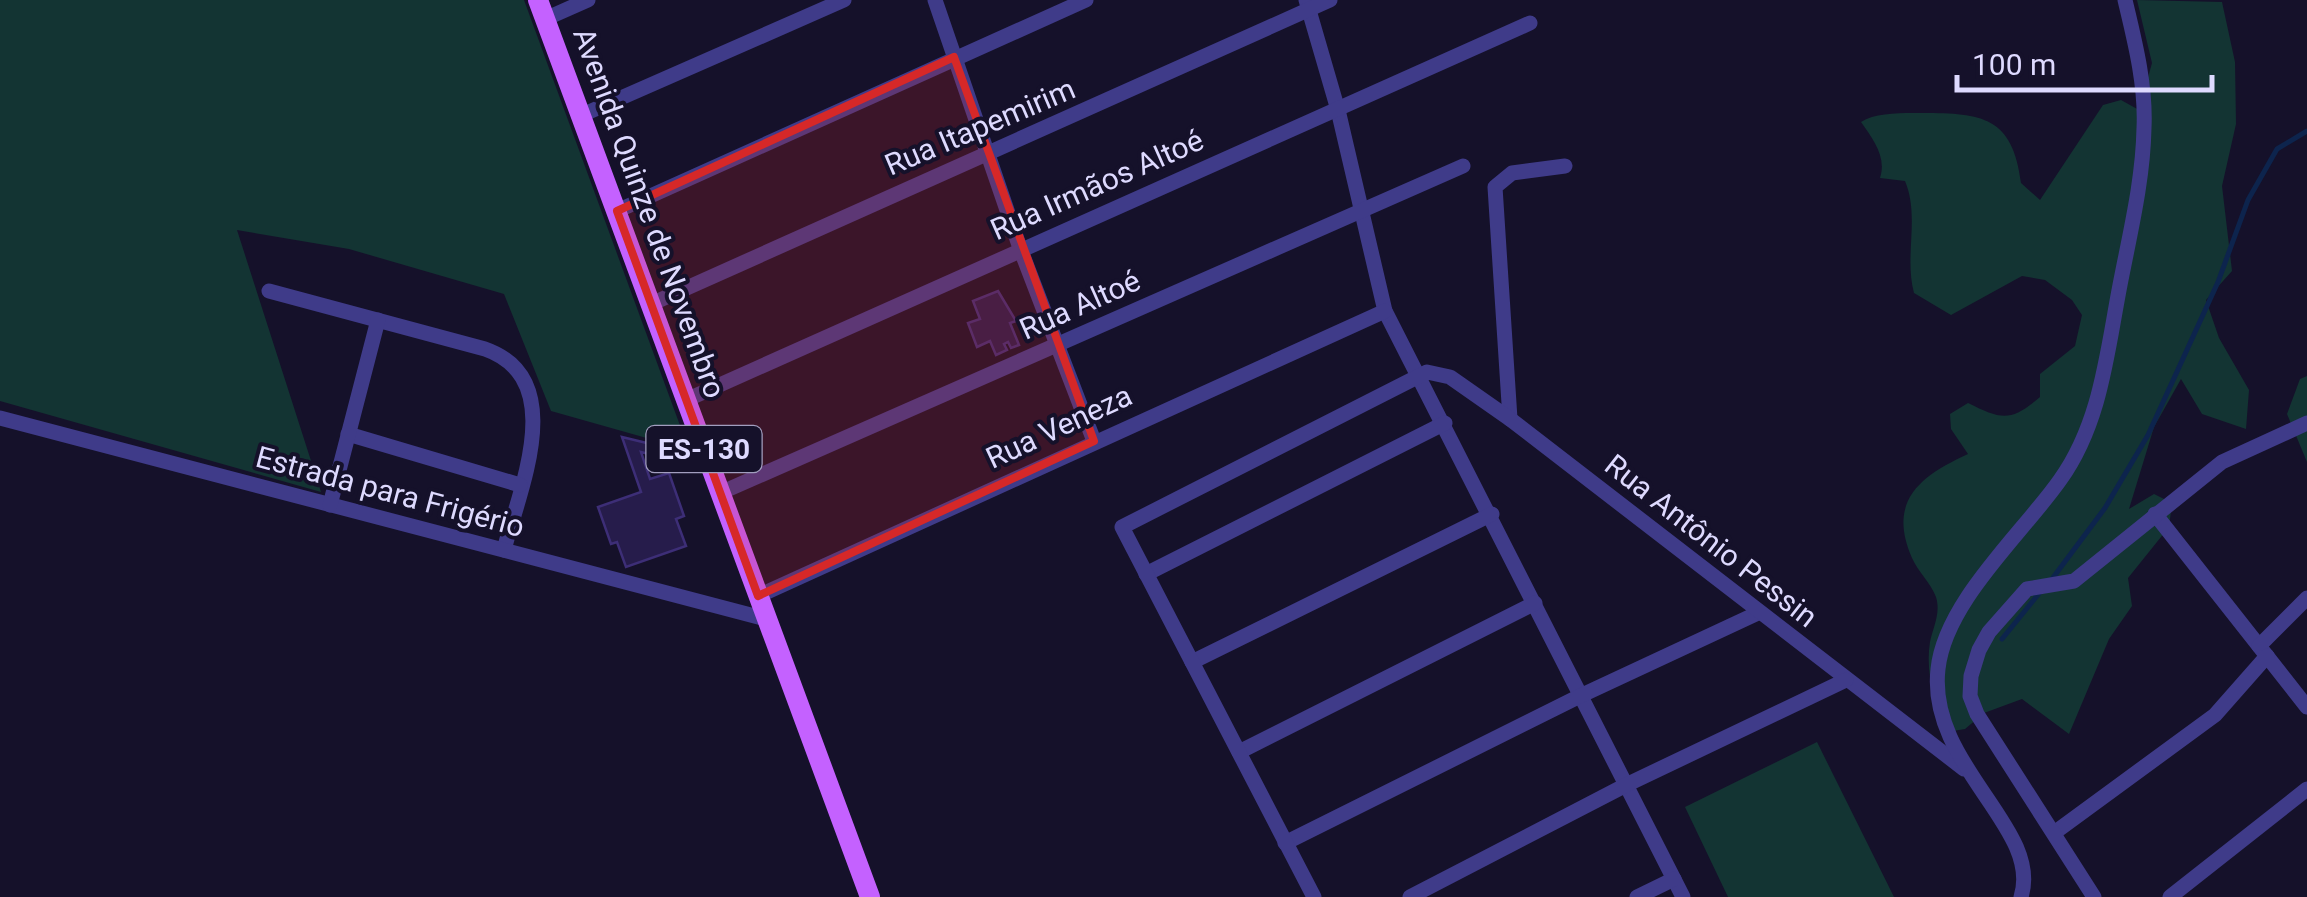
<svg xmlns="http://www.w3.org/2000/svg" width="2307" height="897" viewBox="0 0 2307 897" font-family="Roboto,sans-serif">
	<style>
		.green { fill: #133433 }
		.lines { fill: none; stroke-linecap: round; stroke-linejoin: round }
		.stream { stroke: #0d244d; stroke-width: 5 }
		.building { fill: #261c4b; stroke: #3d2e77; stroke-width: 2.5 }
		.minor { stroke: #3f3b89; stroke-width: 15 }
		.major { stroke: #c461ff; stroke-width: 20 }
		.marked { fill: #d62828; fill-opacity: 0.2; stroke: #d62828; stroke-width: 8; stroke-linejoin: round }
		.labels { text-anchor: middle; stroke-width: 8; stroke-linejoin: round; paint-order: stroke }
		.shield { fill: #15112a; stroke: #a29ebf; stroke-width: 2.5 }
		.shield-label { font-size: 28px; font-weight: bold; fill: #dedaff }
		.street-label { font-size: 30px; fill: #dedaff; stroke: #15112a }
	</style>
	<rect width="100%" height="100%" fill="#15112a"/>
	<!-- green -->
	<g class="green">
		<path d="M0 0H524L689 450 551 411 504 294 349 249 237 230 321 492 0 401Z"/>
		<path d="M2137 0 2222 2 2235 62 2236 124 2222 186 2232 271 2206 300 2219 338 2249 390 2246 429 2202 414 2181 379 2154 427 2129 509 2154 494 2172 503 2169 527 2128 578 2132 606 2109 639 2069 734 2022 699 1984 713 1965 729 1947 732C1935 703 1925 674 1930 642 1933 627 1941 613 1936 597 1931 583 1918 572 1912 558 1887 501 1920 476 1968 454L1951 429 1950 414 1968 403C2002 420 2011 422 2040 397V374L2075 346 2082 315 2072 300 2045 280 2022 276 1951 315 1914 293C1904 255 1920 217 1905 181L1880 178C1887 157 1873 139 1861 122 1876 112 1904 113 1923 113 1982 113 2013 117 2021 183L2040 200 2103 105 2121 100 2139 110 2152 63Z"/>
		<path d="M2307 376V462L2287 414 2300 379Z"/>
		<path d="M1817 742 1894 897H1728L1685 807Z"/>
	</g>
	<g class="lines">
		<!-- stream -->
		<g class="stream">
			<path d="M2052 579 2105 508 2148 435 2218 282 2248 200 2277 149 2307 131"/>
			<path d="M2002 639 2041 591"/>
		</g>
	</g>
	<!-- building -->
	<g class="building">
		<path d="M998 291 1016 321 1010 323 1019 345 1011 348 1008 342 1004 344 1007 350 996 355 990 341 977 347 968 323 980 319 973 301Z"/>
		<path d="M622 437 663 447 661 457 641 452 650 479 669 473 684 516 676 519 686 546 626 567 617 542 611 544 598 507 641 492Z"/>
	</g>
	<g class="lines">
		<!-- minor -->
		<g class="minor">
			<path d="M935 0 1020 248 1094 441"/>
			<path d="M1306 0 1338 110 1385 311 1683 897"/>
			<path d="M545 19 588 0"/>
			<path d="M582 115 844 0"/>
			<path d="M617 211 1086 0"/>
			<path d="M269 291 485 349C570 379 519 490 504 550"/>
			<path d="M651 304 1330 0"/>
			<path d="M686 400 1530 23"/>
			<path d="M0 418 766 619"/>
			<path d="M1510 419 1495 187 1512 173 1565 166"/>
			<path d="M348 434 520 485"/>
			<path d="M720 493 1463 166"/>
			<path d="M330 505 378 320"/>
			<path d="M2155 514 2307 707"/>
			<path d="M1146 574 1445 423"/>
			<path d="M758 596 1385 311"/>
			<path d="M2259 646 2307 598"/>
			<path d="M1192 662 1492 514"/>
			<path d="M1239 752 1535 603"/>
			<path d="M2054 833 2215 715 2267 656"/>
			<path d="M1285 843 1580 696 1758 613"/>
			<path d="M1314 897 1122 527 1427 372 1450 377 1510 419 1964 769"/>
			<path d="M1410 897 1626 785 1846 680"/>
			<path d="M1637 897 1674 879"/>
			<path d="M2021 897C2043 828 1927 765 1938 669 1945 602 2022 534 2060 480 2101 423 2107 352 2120 285 2130 233 2143 181 2144 128 2146 85 2135 42 2125 0"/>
			<path d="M2094 897 1977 714 1970 696 1971 676 1979 650 1989 632 2027 589 2074 581 2222 462 2307 423"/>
			<path d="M2170 897 2307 789"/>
		</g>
		<!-- major -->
		<path class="major" d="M538 0 870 897"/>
	</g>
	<!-- marked area -->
	<path class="marked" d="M954 57 1094 441 758 596 617 211Z"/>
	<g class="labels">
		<!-- shield labels -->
		<rect class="shield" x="646.5" y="426" width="115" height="46" rx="8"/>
		<g class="shield-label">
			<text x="704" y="459">ES-130</text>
		</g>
		<!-- street labels -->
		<g class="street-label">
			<text transform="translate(980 127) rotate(-23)" y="10">Rua Itapemirim</text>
			<text transform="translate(1097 185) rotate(-24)" y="10">Rua Irmãos Altoé</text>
			<text transform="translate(649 213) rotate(70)" y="10">Avenida Quinze de Novembro</text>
			<text transform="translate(1080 305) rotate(-24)" y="10">Rua Altoé</text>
			<text transform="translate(1059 427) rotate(-25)" y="10">Rua Veneza</text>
			<text transform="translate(390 492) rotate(15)" y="10">Estrada para Frigério</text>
			<text transform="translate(1711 541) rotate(38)" y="10">Rua Antônio Pessin</text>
		</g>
	</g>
	<!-- scale -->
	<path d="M1957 75v15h255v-15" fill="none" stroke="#dedaff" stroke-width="5"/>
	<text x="1972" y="75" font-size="30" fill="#dedaff" stroke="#15112a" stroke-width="8" paint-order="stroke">100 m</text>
</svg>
